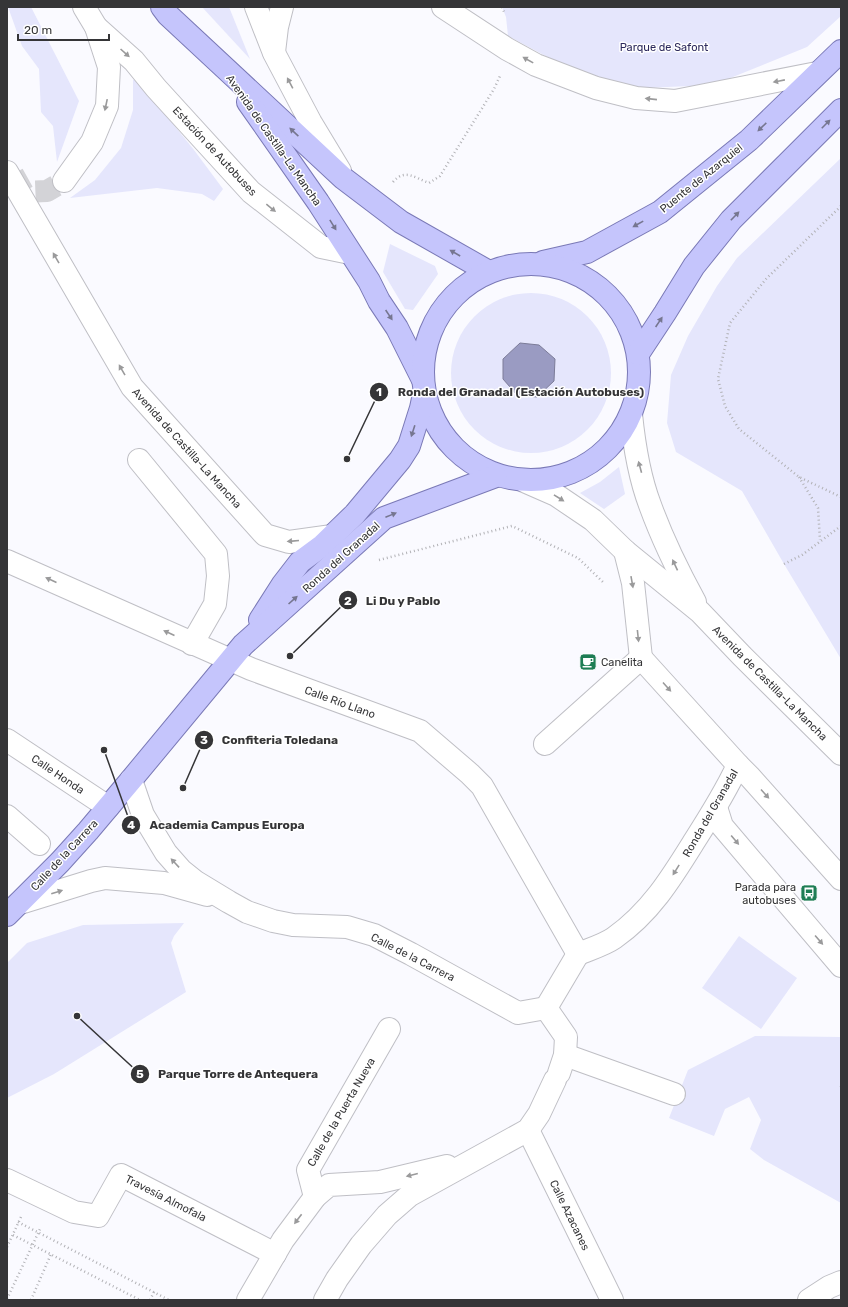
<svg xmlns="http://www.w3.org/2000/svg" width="848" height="1307" viewBox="0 0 848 1307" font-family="Rubik,sans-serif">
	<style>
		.green { fill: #e5e6fc }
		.water { fill: #9a9bc2; stroke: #7c7c98 }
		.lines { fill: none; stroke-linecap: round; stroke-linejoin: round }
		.minor-tunnel { stroke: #d3d3d7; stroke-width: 22; stroke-dasharray: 22 11; stroke-linecap: butt }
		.minor-casing { stroke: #bfbfc5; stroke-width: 24 }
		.major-casing { stroke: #7a79b6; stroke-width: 24 }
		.path { stroke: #b2b2b6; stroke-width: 2.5; stroke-dasharray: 1 3; stroke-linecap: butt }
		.minor { stroke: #fff; stroke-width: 22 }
		.major { stroke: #c5c5fc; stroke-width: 22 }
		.oneway { fill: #9a9a9b }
		.oneway2 { fill: #767690 }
		.labels { text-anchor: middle; stroke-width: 3; stroke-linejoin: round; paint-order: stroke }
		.park-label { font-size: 11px; fill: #2d2a5c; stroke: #fff }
		.street-label { font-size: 11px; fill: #353537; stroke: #fff }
		.poi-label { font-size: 11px; fill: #353537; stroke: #fff; text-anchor: start }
		.leader { fill: none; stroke: #353537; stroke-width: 1.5 }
		.callout-dot { fill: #353537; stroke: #fff; stroke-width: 1.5 }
		.mark-label { font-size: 12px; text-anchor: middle; font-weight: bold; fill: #fff }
		.callout-label { font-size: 12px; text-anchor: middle; font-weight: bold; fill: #353537; stroke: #fff; stroke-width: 3; stroke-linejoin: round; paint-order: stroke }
	</style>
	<rect width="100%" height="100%" fill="#fafaff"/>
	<!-- green -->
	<g class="green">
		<path d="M8 7H31L79 101 57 162 53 126 41 112 39 69 22 46Z"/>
		<path d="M202 7H229L250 59Z"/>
		<path d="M502 7H841V16L807 47 713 85 644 88 574 71 508 36 506 17Z"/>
		<path d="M136 78 194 150 223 189 214 201 202 194 157 188 70 198 95 180 121 148 133 110V80Z"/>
		<path d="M841 158V659L784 564 742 491 676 452 667 423 671 375 688 336 717 286 737 258Z"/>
		<path d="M390 244 435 266 438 274 413 310 405 309 383 272Z"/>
		<circle cx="531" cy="373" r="80"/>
		<path d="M619 467 625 494 604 509 580 493 600 482Z"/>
		<path d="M184 923 174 936 171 943 186 992 54 1074 7 1098V963L27 943 83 925Z"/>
		<path d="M739 936 797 978 761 1029 702 988Z"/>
		<path d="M755 1036 841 1037V1203L764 1160 750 1149 761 1120 749 1097 725 1109 714 1136 669 1118 688 1070Z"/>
	</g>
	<!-- water -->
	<path class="water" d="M520 343 539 345 555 359 554 381 537 397 517 395 503 379V359Z"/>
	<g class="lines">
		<!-- minor-tunnel -->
		<path class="minor-tunnel" d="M13 174 23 192 47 191 64 181"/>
		<!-- minor casing -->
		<g class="minor-casing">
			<g id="minor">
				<path d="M256 7 274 53 311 123 340 171"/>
				<path d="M443 7 507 49 536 65 596 88 636 98 675 101 817 73"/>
				<path d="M96 27 134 61 156 88 251 192 321 247 350 253"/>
				<path d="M274 52 277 27 282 7"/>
				<path d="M7 172 132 387 265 535 289 542 332 536"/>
				<path d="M64 181 92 142 107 106 109 67 96 27 84 7"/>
				<path d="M631 414C634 444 639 476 650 505 662 538 678 571 695 602"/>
				<path d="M139 460 216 554 218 576 215 604 192 644"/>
				<path d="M524 481 556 495 593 520 625 551 700 612 742 656 841 754"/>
				<path d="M625 551 633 583 641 658"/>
				<path d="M7 561 251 669 420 731 470 774 482 786 578 954"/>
				<path d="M7 740 108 807"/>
				<path d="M545 744 641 658"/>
				<path d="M738 765 750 777 841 879"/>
				<path d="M131 780 143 815 166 853 181 870 196 882 229 902 247 912 273 921 293 925 347 927 374 935 411 954 518 1013 546 1008"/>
				<path d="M716 807 722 826 841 966"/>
				<path d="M7 816 39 844"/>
				<path d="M20 903 91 881 105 878 164 883 207 895"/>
				<path d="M578 954C590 949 604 945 614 938 651 912 672 877 695 840 711 815 726 791 738 765L641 658"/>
				<path d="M565 1055 674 1094"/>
				<path d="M559 1073 565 1055 566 1037 546 1008 578 954"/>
				<path d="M528 1130 612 1300"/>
				<path d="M7 1180 74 1212 98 1216 121 1175 275 1254"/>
				<path d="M315 1197 308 1170 389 1029"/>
				<path d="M248 1300 283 1240 315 1197 329 1185 380 1182 447 1166"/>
				<path d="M325 1300 337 1279 361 1245 387 1215 410 1195 528 1130 539 1114 555 1080"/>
				<path d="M809 1300 829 1287 841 1282"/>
			</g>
		</g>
		<!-- major casing -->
		<g class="major-casing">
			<g id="major">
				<path d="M162 7 168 15 343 178 401 222 489 272"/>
				<path d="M248 102 318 202 369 281 379 301 397 328 422 378"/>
				<path d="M543 262 587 252 660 212 749 140 841 51"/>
				<circle cx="531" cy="372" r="108"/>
				<path d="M638 354 665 313 694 266 731 220 841 110"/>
				<path d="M260 620 283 584 300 562 323 545 355 514 400 460 409 446 421 408 424 394"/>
				<path d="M7 915 60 862 88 831 131 780 243 645 384 518 496 476"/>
			</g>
		</g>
		<!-- path -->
		<g class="path">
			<path d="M502 7 505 14"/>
			<path d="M393 182C405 168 415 178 429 183L440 176 494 89 500 76"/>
			<path d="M841 206 766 279 730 323 718 379 725 406 739 429 799 477 841 497"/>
			<path d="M799 477 818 508 820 540"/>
			<path d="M379 560 512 526 578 558 604 583"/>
			<path d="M784 564 802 555 841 526"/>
			<path d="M841 1086V1087"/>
			<path d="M18 1222 169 1300"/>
			<path d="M13 1235 140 1300"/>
			<path d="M7 1247 21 1217"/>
			<path d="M7 1299 41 1227"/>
			<path d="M31 1300 51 1254"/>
			<path d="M150 1300 154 1292"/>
		</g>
		<!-- minor -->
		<use href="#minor" class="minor"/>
		<!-- major -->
		<use href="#major" class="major"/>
	</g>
	<!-- one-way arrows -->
	<defs><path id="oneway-solid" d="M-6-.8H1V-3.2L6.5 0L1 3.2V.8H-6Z"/></defs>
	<g class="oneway">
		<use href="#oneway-solid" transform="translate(125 53) rotate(42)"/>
		<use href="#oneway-solid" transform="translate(528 60) rotate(-151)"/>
		<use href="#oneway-solid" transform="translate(779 81) rotate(169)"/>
		<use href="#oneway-solid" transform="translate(290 83) rotate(-118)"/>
		<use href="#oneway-solid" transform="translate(651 99) rotate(-174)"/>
		<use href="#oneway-solid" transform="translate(106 105) rotate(102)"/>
		<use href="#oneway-solid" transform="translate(271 208) rotate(39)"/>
		<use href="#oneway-solid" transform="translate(56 258) rotate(-120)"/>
		<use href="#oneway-solid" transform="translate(122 370) rotate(-120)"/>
		<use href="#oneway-solid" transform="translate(640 467) rotate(-105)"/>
		<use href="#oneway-solid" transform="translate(559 498) rotate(32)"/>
		<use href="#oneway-solid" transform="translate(293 541) rotate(175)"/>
		<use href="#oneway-solid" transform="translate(675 565) rotate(-115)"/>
		<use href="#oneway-solid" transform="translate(51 580) rotate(-156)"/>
		<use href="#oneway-solid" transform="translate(632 582) rotate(80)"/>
		<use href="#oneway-solid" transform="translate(169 633) rotate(-156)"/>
		<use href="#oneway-solid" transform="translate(638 636) rotate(84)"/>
		<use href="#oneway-solid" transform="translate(667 687) rotate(48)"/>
		<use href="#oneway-solid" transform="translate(765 794) rotate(48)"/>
		<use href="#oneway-solid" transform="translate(735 840) rotate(50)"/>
		<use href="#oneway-solid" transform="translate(175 863) rotate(-133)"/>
		<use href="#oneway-solid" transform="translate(676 870) rotate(122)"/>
		<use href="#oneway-solid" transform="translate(57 892) rotate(-17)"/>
		<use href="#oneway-solid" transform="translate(819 940) rotate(49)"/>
		<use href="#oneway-solid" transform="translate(412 1175) rotate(166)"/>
		<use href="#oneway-solid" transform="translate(298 1219) rotate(127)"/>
	</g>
	<g class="oneway2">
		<use href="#oneway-solid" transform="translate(826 124) rotate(-45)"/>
		<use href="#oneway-solid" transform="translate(762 127) rotate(136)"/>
		<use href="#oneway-solid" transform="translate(294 132) rotate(-137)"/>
		<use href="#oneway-solid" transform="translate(735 216) rotate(-46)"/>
		<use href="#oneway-solid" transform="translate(638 224) rotate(151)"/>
		<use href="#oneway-solid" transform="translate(333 225) rotate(58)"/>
		<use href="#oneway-solid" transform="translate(455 253) rotate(-150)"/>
		<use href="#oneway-solid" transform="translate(389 315) rotate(56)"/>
		<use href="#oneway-solid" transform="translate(659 322) rotate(-56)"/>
		<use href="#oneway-solid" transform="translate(413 431) rotate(108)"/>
		<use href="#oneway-solid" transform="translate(391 515) rotate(-22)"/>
		<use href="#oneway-solid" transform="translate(293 600) rotate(-42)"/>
	</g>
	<!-- icons -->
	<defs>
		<g id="cafe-square" transform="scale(0.9)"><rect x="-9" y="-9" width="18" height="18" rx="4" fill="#1e7d54" stroke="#fff"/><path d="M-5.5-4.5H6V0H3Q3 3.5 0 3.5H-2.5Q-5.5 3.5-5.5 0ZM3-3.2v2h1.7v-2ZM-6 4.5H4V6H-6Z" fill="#fff"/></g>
		<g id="bus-square" transform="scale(0.9)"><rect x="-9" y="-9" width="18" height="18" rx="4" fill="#1e7d54" stroke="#fff"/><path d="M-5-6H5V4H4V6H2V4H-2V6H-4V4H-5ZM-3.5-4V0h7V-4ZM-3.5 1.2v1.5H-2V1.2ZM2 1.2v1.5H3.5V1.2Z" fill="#fff"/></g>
	</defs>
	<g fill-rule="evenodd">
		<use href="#cafe-square" x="588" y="662"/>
		<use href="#bus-square" x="809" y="893"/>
	</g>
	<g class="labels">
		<!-- park labels -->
		<g class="park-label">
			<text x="664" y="51">Parque de Safont</text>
		</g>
		<!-- street labels -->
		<g class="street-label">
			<text transform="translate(274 140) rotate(55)" y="4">Avenida de Castilla-La Mancha</text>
			<text transform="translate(215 151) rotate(47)" y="4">Estación de Autobuses</text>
			<text transform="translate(701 178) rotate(-39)" y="4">Puente de Azarquiel</text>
			<text transform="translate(187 448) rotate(48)" y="4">Avenida de Castilla-La Mancha</text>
			<text transform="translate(341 557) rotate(-42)" y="4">Ronda del Granadal</text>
			<text transform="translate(770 683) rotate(45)" y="4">Avenida de Castilla-La Mancha</text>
			<text transform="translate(340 702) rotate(20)" y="4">Calle Río Llano</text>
			<text transform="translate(58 774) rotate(34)" y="4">Calle Honda</text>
			<text transform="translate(710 813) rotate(-60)" y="4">Ronda del Granadal</text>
			<text transform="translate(64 855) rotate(-47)" y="4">Calle de la Carrera</text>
			<text transform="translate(413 957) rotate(27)" y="4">Calle de la Carrera</text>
			<text transform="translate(341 1112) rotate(-60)" y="4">Calle de la Puerta Nueva</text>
			<text transform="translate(166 1198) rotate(27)" y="4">Travesía Almofala</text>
			<text transform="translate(570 1215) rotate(64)" y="4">Calle Azacanes</text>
		</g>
		<!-- poi labels -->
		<g class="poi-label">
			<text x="601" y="666">Canelita</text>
			<text x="796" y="891" text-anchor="end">Parada para<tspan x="796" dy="13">autobuses</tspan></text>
		</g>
	</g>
	<!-- callouts -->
	<path class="leader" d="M347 459L379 392M290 656L348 600M183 788L204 740M104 750L131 825M77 1016L140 1074"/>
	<g class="callout-dot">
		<circle cx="347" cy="459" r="4"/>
		<circle cx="290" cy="656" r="4"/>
		<circle cx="183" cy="788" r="4"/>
		<circle cx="104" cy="750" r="4"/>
		<circle cx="77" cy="1016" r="4"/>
		<circle cx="379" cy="392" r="10"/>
		<circle cx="348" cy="600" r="10"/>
		<circle cx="204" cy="740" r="10"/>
		<circle cx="131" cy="825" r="10"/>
		<circle cx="140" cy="1074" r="10"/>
	</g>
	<g class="mark-label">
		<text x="379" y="396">1</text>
		<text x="348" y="605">2</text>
		<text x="204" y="744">3</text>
		<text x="131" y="829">4</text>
		<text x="140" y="1078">5</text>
	</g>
	<g class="callout-label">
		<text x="521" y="396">Ronda del Granadal (Estación Autobuses)</text>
		<text x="403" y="605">Li Du y Pablo</text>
		<text x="280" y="744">Confiteria Toledana</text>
		<text x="227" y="829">Academia Campus Europa</text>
		<text x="238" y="1078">Parque Torre de Antequera</text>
	</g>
	<!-- border -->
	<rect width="848" height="1307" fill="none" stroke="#353537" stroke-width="16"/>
	<!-- scale -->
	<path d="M18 34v6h91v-6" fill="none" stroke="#353537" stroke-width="2"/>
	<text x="24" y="34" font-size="12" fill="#353537" stroke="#ffffff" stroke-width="3" paint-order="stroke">20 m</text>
</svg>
